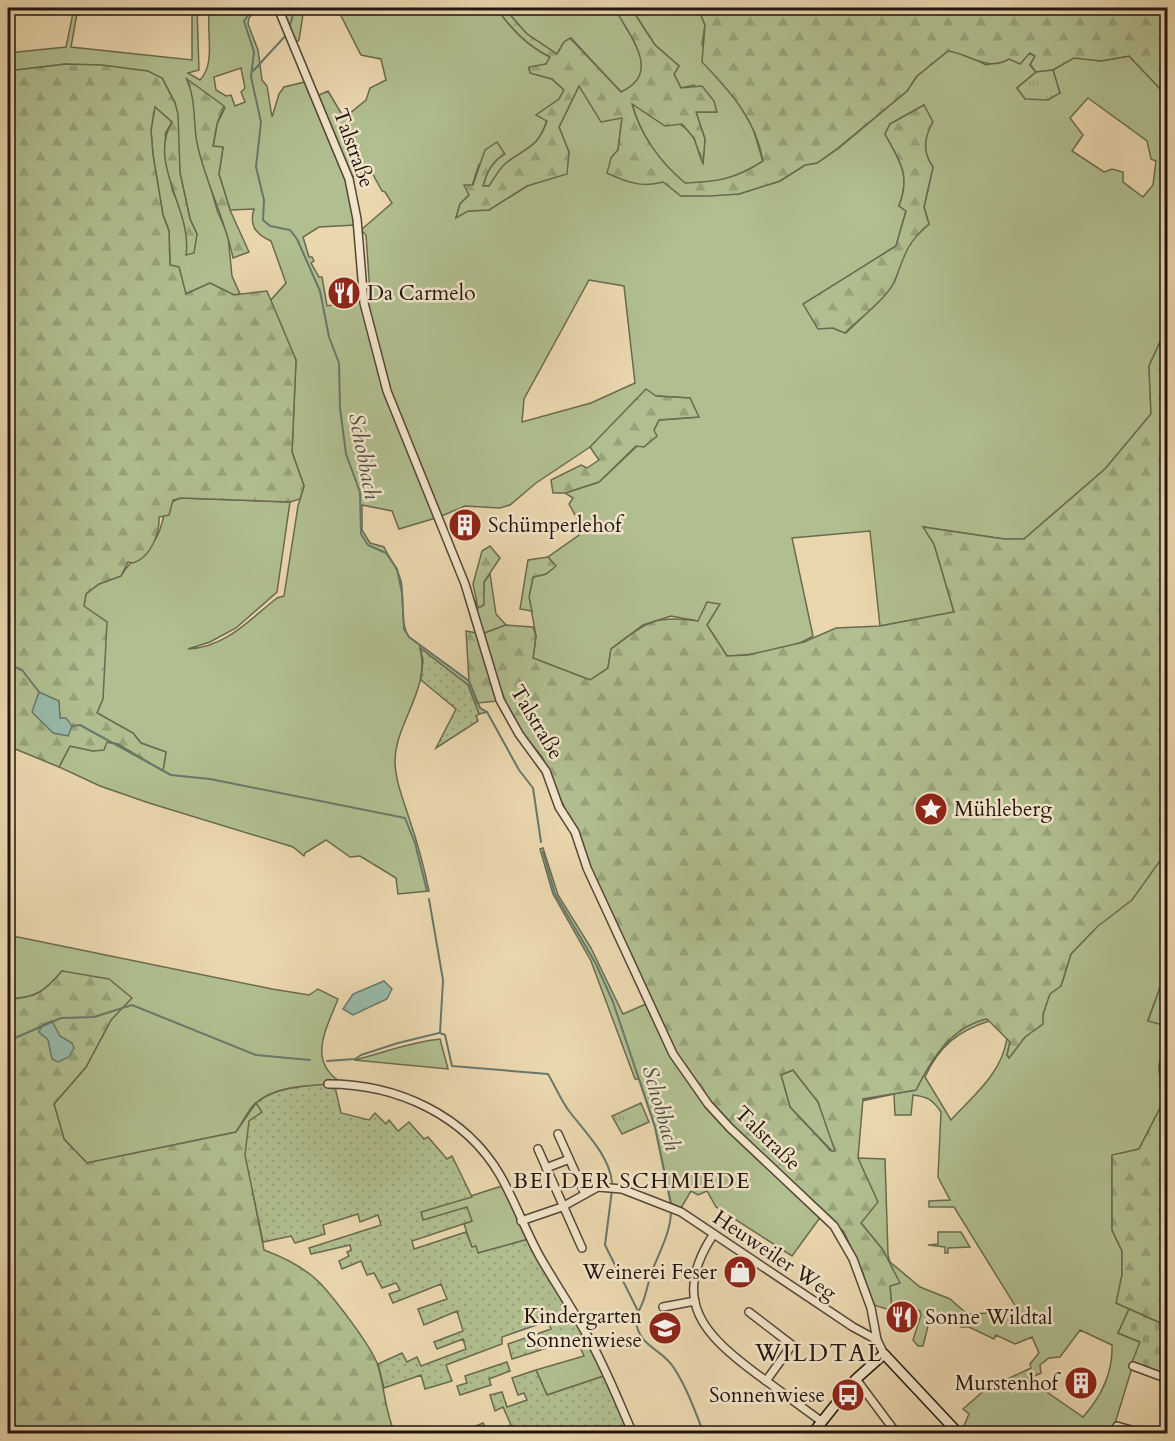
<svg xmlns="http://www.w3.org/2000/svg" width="1175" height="1441" viewBox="0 0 1175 1441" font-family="Cardo,serif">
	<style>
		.grass { fill: #b1bf90; stroke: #696a50; stroke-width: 1.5; fill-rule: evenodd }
		.forest { fill: url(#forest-firs); stroke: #696a50; stroke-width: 1.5; fill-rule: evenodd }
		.cemetery { fill: url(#cemetery-stones); stroke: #696a50; stroke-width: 1.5 }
		.park { fill: url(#park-tufts); stroke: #696a50; stroke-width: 1.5 }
		.garden { fill: url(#garden-dots); stroke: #696a50; stroke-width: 1.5 }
		.water { fill: #98baa9; stroke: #68786b; stroke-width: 1.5 }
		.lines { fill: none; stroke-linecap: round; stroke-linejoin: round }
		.stream { stroke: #68786b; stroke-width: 2 }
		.street-casing { stroke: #544637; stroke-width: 10 }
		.secondary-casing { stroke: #21150f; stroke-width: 12 }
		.street { stroke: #f2e5ca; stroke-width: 7 }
		.secondary { stroke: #f2e5ca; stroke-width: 9 }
		.labels { text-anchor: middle; stroke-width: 5; stroke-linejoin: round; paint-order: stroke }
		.street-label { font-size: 21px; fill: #21150f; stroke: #f2e5ca }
		.poi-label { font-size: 21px; fill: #21150f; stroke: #f2e5ca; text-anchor: start }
		.water-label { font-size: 22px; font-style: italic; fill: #4b4f45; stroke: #f2e5ca }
		.neighbourhood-label { font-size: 22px; letter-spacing: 1.5px; fill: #21150f; stroke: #f2e5ca }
		.quarter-label { font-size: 24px; letter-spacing: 1.5px; fill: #21150f; stroke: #f2e5ca }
	</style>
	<defs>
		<pattern id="forest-firs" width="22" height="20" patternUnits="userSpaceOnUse" patternTransform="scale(1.5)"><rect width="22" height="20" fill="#b1bf90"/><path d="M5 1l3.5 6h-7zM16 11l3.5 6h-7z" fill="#98a37b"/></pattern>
		<pattern id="cemetery-stones" width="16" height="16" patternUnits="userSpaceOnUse" patternTransform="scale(1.5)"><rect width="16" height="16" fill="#b1bf90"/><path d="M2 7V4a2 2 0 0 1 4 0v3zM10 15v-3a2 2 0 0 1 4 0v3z" fill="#98a37b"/></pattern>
		<pattern id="park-tufts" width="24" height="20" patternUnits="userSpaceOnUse" patternTransform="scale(1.5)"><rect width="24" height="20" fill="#b1bf90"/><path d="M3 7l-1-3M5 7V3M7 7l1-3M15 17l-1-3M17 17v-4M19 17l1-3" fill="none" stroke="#98a37b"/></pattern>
		<pattern id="garden-dots" width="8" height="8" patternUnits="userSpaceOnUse" patternTransform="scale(1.5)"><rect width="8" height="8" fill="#b1bf90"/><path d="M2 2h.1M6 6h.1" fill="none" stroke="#98a37b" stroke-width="1.8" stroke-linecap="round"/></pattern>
	</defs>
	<rect width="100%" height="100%" fill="#ebd7ae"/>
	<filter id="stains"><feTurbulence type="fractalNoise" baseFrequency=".00333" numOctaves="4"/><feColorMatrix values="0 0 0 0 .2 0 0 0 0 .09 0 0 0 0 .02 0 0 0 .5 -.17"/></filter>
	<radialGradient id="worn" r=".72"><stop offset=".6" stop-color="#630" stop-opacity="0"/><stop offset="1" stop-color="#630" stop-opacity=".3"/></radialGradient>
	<!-- grass -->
	<g class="grass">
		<path d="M74 8H78L71 47 192 60V8H197L199 70 188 73 200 80C217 62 205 31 210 8H258L249 18 248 24 258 50 262 80 267 86 272 117 279 94 284 87 305 82 346 179 355 225 319 227 303 237 309 257H312L314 261 311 263 319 277H322L327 306 360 300V302H367L370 293 366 235 361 230 392 203 385 192 382 191 371 171 351 177 317 96 328 91 344 118 366 100 370 88 386 80 381 59 361 55 337 8H496C512 29 526 45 550 57L546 64 529 68 530 73 552 79 564 90 559 99 537 115 547 120C538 148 527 147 506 163 499 169 494 179 489 186H483L488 171 498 158 479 164 469 195 460 204 456 217 468 211 489 210 527 186 565 173 569 152 559 127 579 86 622 118 618 150 611 158 663 181 681 196 739 194 780 181 805 165 817 163 839 148 907 91 917 76 948 51 963 53 986 65 1030 53 1035 56 1030 65 1036 72 1017 88 1060 93 1053 70 1074 57 1101 61 1129 56 1167 96V342L1161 340 1149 366 1151 414 1105 469 1024 539H1004L924 527 934 544 954 612 880 626 870 531 792 538 813 636C790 651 754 655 727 656L707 625 698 621 671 616 643 625 611 649 608 668 590 680 533 658 536 636 529 597 533 577 546 574 555 566 548 557 579 535 580 524 569 504 573 498 565 493 599 482 654 430 659 420 698 417 690 398 656 396 621 417 590 447 536 483 510 505 500 508 465 506 439 517 399 529 392 511 362 505V530L370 543 384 547C389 558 398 568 401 581 405 600 399 621 409 637L469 681 480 708 487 712 479 714 468 685 420 648C431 690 394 724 395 763 396 783 404 802 410 821 418 844 424 867 429 891L398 894 396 878 360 856 350 857 326 840 305 853 304 856 293 847 149 803 100 786 59 767 70 746 93 751 106 742 118 744 163 770 166 752 141 743 133 733 97 713C112 678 94 641 84 606L86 594 99 584 121 576C131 557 145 556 156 538 166 522 160 504 181 498L290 502 277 592 236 628 210 642 188 649C225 648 250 619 277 598L284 596 298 506 304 486 292 452 296 360 270 301 286 283 271 241C255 234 249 225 254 209L230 210 219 174 223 148 213 147 217 124 225 108 187 80 194 98 198 143 217 210 228 236 232 276 240 294 234 295 210 283 185 294 179 268 170 266 169 231 163 215 153 155 151 130 155 106 172 122 165 134 172 189 185 221 188 242 197 234 190 219 180 173 175 103 162 78 66 64 8 71V53L66 47ZM241 68 245 88 241 92 245 102 235 106 231 95 226 96 216 90 214 77ZM1088 98 1147 141 1151 159 1156 161 1153 185 1143 197 1123 182V172L1112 169 1104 172 1072 151 1083 135 1070 118ZM924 105 926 157 933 167 924 207 929 224 911 241 878 302 846 333 833 328 804 304 896 246 906 211 899 206C911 175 900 161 885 134L890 124ZM589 280 624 286 635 383 591 403 522 422 524 399Z"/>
		<path d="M289 8H304L299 40 296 42H294L281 10Z"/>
		<path d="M504 8H607L617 12C632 39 662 74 621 92L571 38 564 42 557 54 527 34Z"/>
		<path d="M631 8H698L705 25 702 44 727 88 742 107 753 128 763 162C735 179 718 182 685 183 660 163 640 135 632 103 651 115 680 116 693 137 697 144 699 155 703 163L705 139 696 112H716L694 85 681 88 674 74 679 66 655 45Z"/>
		<path d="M490 574 496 614 506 625 482 634 475 631 467 603 475 601 478 608 483 605 484 582Z"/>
		<path d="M543 848 558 895 591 948 623 1014 646 1004 590 867 632 957 650 1003 788 1179 824 1212 792 1256 716 1207 707 1191 698 1195 691 1191 681 1208 671 1203 655 1127 639 1079H635L591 961 553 894 540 849Z"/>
		<path d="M1167 851V974H1165L1148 1020 1167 1026 1159 1066 1162 1104 1139 1149 1112 1156V1230L1122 1251V1275L1117 1303 1129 1309 1118 1333 1140 1342 1112 1433H966L963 1428 969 1414 963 1409 986 1389 1031 1368 1030 1364 1039 1353 1032 1337 1015 1344 996 1335 994 1339 969 1327H961L951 1318 931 1314 923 1346H918L913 1340 921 1315 920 1311 905 1303 900 1304 897 1313 892 1311 890 1286 899 1283 883 1250 861 1223 858 1158 885 1159 888 1255 890 1262 920 1287 950 1299 967 1314 1019 1312 954 1207H929V1201L950 1200 938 1177 941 1112C932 1099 928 1097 913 1095L911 1115H895L894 1094 862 1101 863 1099 916 1090C932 1057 950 1028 987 1018L989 1021C958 1031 939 1046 925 1077L951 1120C974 1095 1002 1073 1007 1038L1010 1042 1007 1055 1009 1058 1025 1037 1042 1024 1043 1014 1050 993 1061 986 1071 954ZM1080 1330 1112 1345C1113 1373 1101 1397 1083 1417L1028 1379 1041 1373 1040 1365 1049 1358 1060 1357Z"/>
		<path d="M8 935 272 989 309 995 318 989 338 999C325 1032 306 1063 345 1085 316 1086 272 1082 251 1108 246 1115 241 1124 236 1132L87 1163 64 1139 54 1104 86 1067 111 1020 131 998 62 971C44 992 36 998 8 999Z"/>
		<path d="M440 1039 448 1069 354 1060C383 1053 410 1042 440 1039Z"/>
		<path d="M793 1070 818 1102 836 1151H832L790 1107 781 1075Z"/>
		<path d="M505 1185 529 1239 478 1253 472 1248 464 1224 472 1221 423 1220 421 1212Z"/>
		<path d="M938 1232H961L970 1247 948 1248V1253H945V1247L928 1245 938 1244Z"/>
		<path d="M585 1336 604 1376 547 1395 536 1370 584 1356 577 1340Z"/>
	</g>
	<!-- forest -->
	<g class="forest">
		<path d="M496 8H504L527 34 557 54 564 42 570 38 621 92C661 74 632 39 617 12L607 8H631L655 45 679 66 674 74 681 88 702 86 714 101 717 112H696L705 139 703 164 694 138 682 124 665 126 632 104C640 135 661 163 685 183 718 182 735 179 763 161 756 120 730 91 702 62L705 25 698 8H1167V96L1129 56 1101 61 1074 58 1053 70 1036 72 1030 65 1035 56 1030 53 1020 64 1009 59C987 72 970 54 948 51L917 76 907 91 838 148 817 163 805 165 780 181 739 194 710 196H681L663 182C642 188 626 182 607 173L611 158 618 150 622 118 601 122 579 86 559 127 569 152 567 174 527 186 489 210 468 211 456 218 460 204 469 195 464 185H473L485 150 497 142 505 154C492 161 487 172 483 186H489C494 179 499 169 506 163 527 147 538 148 547 121L536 115 559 99 564 90 552 79 530 73 529 67 546 64 550 57C526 45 512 29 496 8Z"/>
		<path d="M66 64 102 65 148 71 162 78 175 103 178 114 180 173 190 219 197 234 194 253 186 255C193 211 147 163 172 122L155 107 151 130 153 155 163 215 169 231 170 265 179 267 186 294 210 283 234 295 267 291 296 360 292 452 304 486 300 499 290 502 181 498 173 500 169 515 159 517C160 534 150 558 133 563L128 562 121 576 99 584 86 594 84 606 107 622 103 699 97 713 133 733 141 743 166 752 163 771 118 744 107 742 104 750 93 751 70 746 59 767 8 746V71Z"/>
		<path d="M187 79 224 106 217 124 213 146 223 147 219 174 230 210 249 252 233 258C225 218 205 182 197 143 193 121 196 100 187 79Z"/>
		<path d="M924 105 933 122C924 138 922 151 933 167L924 207 929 224C909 240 904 255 896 278 890 296 859 319 845 333L833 328 818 329 803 304 896 246 906 211 899 206C911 175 900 161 885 134L890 124Z"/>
		<path d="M1161 340 1167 342V851L1132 900 1098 926 1071 954 1061 986 1050 994 1043 1014V1024L1025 1037 1009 1058 1007 1055 1010 1042 987 1019C951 1027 932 1058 916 1090L863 1099 858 1158 878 1202 861 1223 883 1250 900 1283 890 1286 892 1311 874 1305 862 1271 844 1232 732 1126 710 1102 675 1053 650 1003 548 770 542 757 497 701 477 703 469 681 466 631 482 634 506 625 533 627 536 636 533 658 590 680 608 668 611 649C646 623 654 614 698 621L707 602 720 604 707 625 727 656 748 655 804 642 836 628 880 626 954 612 934 544 923 527 1004 539H1024L1105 469 1151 414 1149 366ZM793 1070 818 1102 835 1151H831L790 1107 781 1075Z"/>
		<path d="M646 389 656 396 690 398 699 417 659 420 654 430 657 436 644 447 636 446 599 482 565 493H553L551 480 581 465 587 468 599 460 590 447Z"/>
		<path d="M490 546 500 558 484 582V605L478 608 473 584 482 551Z"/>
		<path d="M548 557 556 566 546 574 533 577 529 597 532 611 520 609 528 560Z"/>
		<path d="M62 971 109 979 132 998 111 1020 86 1067 54 1104 64 1139 87 1163 236 1132 256 1103 263 1111 253 1193 264 1250C283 1257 306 1269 320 1283 334 1298 373 1348 378 1366 385 1389 385 1413 395 1433H8V999C36 998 44 992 62 971Z"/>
		<path d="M1165 974H1167V1026L1148 1021Z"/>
		<path d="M1167 1029V1326L1116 1303 1122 1275V1251L1112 1230V1155L1139 1149 1162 1104 1159 1066Z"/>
	</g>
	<!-- cemetery -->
	<path class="cemetery" d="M1129 1309 1167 1326V1375L1132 1362 1140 1342 1118 1333Z"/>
	<!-- park -->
	<g class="park">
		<path d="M1053 70 1060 93 1048 100 1025 99 1017 88 1036 72Z"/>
		<path d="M641 1103 649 1122 622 1134 612 1116Z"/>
	</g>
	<!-- garden -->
	<g class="garden">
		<path d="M420 648 468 685 479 714 476 716 478 721 436 748 456 709 421 680 423 660Z"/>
		<path d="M328 1084 335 1087 341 1113 369 1120 375 1113 386 1124 389 1120 398 1131 409 1122 424 1139 428 1137 447 1159 452 1156 472 1197 421 1212 423 1220 467 1207 472 1221 412 1241 414 1249 466 1232 472 1247 476 1246 478 1253 529 1239 585 1336 512 1359 508 1344 551 1329 548 1321 502 1337V1344L446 1365 452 1381 425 1389 421 1375 384 1388 378 1364 402 1353 407 1362 417 1357 421 1366 466 1349 463 1339 437 1349 434 1342 463 1331 457 1311 424 1325 418 1309 447 1299 441 1284 393 1303 389 1294 400 1290 396 1283 382 1288 374 1273 367 1275 361 1261 342 1269 339 1261 349 1256 347 1252 351 1250 350 1245 311 1254 309 1248 381 1225 378 1215 360 1222 358 1214 323 1225 325 1234 295 1243 291 1236 263 1242 245 1155 249 1121 262 1112 256 1103C276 1087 303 1086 328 1084Z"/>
		<path d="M507 1362 510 1371 489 1379 491 1385 460 1395 457 1386 467 1383 465 1376Z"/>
		<path d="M536 1370 547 1395 604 1376 630 1433 457 1434 483 1423 488 1433 511 1425 503 1407 495 1411 490 1395 502 1392 507 1407 527 1400 524 1393 518 1395 512 1378Z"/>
	</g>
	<!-- water -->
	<g class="water">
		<path d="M39 692 59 701 60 718H66L72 726 68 736 53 733 32 712Z"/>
		<path d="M384 981 392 989 387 999 353 1015 343 1009 353 994Z"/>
		<path d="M52 1021 60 1036 72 1043 74 1048 69 1057 58 1062 52 1059 48 1040 39 1032 43 1024Z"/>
	</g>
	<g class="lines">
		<!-- stream -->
		<g class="stream">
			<path d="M253 8 244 21 254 52 251 77 261 122 256 167 264 200 263 220 270 226 290 230 297 239 320 291 329 337 339 363 340 408 346 454 360 492 361 534 368 545 386 553 397 569 402 593 404 629 409 637 469 681 480 708 487 712 519 770 533 788 541 842"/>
			<path d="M289 28 295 8"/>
			<path d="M253 71 288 33"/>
			<path d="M8 664 22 670 39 692"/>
			<path d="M72 726 80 725 171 775 210 779 405 818 415 843 427 891"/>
			<path d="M543 852 555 894 596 964 613 1002 655 1127 671 1205"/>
			<path d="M429 899 443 980 440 1033 445 1035 452 1066 548 1074C555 1086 561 1100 569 1111 585 1132 609 1155 612 1182"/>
			<path d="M8 1041 61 1018 94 1017 132 1005 256 1055 310 1060"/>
			<path d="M327 1061 355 1059 361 1055 398 1043 439 1033"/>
			<path d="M612 1190 605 1245 638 1311"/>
			<path d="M671 1211C671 1233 658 1254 651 1274 645 1293 646 1299 635 1318 639 1349 661 1347 674 1368 687 1388 695 1411 704 1434"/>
		</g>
		<!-- street casing -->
		<g class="street-casing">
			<g id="street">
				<path d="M278 8 349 179 357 219 364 303 387 391 465 584 500 700 519 734 546 771 559 807 575 832 587 868 673 1054 708 1104 730 1128 834 1226 853 1259 871 1308 877 1340 884 1354"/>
				<path d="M328 1084C397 1084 465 1115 500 1175 515 1201 525 1230 540 1257 555 1283 572 1308 587 1335 605 1366 618 1400 633 1434"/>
				<path d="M558 1134 585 1194"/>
				<path d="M538 1149 582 1248"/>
				<path d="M546 1168 567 1160"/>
				<path d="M521 1221 562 1207 598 1187 622 1189 681 1212 853 1327 877 1340"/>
				<path d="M713 1235C670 1301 704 1335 758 1375 779 1390 800 1406 821 1421"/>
				<path d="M663 1307 695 1301"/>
				<path d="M749 1312 792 1345 766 1381"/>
				<path d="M1133 1366 1168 1379"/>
				<path d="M856 1379 897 1434"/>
				<path d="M1117 1426 1145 1434"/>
			</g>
		</g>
		<!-- secondary casing -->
		<g class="secondary-casing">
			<path id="secondary" d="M812 1434 856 1379 884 1354 959 1434"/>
		</g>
		<!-- street -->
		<use href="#street" class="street"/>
		<!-- secondary -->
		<use href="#secondary" class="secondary"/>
	</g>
	<!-- icons -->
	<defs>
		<g id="restaurant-disc" transform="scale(1.725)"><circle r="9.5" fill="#8f2418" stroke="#f2e5ca"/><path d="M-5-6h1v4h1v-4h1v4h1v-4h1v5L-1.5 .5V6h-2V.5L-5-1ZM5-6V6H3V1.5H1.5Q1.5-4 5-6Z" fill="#fff"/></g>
		<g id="building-disc" transform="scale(1.725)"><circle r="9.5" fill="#8f2418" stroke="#f2e5ca"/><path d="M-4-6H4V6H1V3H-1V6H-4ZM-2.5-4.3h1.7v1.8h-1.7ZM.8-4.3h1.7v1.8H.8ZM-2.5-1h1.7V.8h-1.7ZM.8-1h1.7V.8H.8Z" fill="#fff"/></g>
		<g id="sight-disc" transform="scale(1.725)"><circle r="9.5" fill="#8f2418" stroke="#f2e5ca"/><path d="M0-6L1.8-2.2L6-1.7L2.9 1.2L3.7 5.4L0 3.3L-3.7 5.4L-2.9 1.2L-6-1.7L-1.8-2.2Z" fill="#fff"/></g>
		<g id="shop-disc" transform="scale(1.725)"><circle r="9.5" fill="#8f2418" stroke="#f2e5ca"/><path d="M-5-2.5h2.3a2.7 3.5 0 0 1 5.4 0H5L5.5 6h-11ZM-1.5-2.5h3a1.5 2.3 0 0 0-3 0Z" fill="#fff"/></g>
		<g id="school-disc" transform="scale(1.725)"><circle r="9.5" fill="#8f2418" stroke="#f2e5ca"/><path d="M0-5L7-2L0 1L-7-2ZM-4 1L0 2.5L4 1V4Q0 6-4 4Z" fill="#fff"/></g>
		<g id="bus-disc" transform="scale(1.725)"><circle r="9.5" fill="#8f2418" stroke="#f2e5ca"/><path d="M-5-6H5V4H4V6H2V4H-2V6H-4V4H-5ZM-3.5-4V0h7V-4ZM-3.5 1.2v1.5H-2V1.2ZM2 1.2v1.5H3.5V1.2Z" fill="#fff"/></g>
	</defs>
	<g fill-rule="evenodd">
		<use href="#restaurant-disc" x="344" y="293"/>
		<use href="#building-disc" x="465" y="525"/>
		<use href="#sight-disc" x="931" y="809"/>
		<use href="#shop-disc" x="740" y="1272"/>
		<use href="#restaurant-disc" x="902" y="1317"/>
		<use href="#school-disc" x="665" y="1328"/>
		<use href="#building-disc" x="1081" y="1383"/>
		<use href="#bus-disc" x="848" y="1395"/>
	</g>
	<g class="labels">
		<!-- street labels -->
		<g class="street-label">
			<text transform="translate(354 148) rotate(70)" y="7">Talstraße</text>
			<text transform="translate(537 722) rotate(59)" y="7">Talstraße</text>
			<text transform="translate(768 1138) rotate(44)" y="7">Talstraße</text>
			<text transform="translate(775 1255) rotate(34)" y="7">Heuweiler Weg</text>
		</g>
		<!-- poi labels -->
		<g class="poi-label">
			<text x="367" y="300">Da Carmelo</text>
			<text x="488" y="532">Schümperlehof</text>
			<text x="954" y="816">Mühleberg</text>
			<text x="717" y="1279" text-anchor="end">Weinerei Feser</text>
			<text x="642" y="1323" text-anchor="end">Kindergarten<tspan x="642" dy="24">Sonnenwiese</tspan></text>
			<text x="925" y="1324">Sonne Wildtal</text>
			<text x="1058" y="1390" text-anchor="end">Murstenhof</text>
			<text x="825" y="1402" text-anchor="end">Sonnenwiese</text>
		</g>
		<!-- water labels -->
		<g class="water-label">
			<text transform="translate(365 456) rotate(79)" y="8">Schobbach</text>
			<text transform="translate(662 1108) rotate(74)" y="8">Schobbach</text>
		</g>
		<!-- neighbourhood labels -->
		<g class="neighbourhood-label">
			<text x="632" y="1188">BEI DER SCHMIEDE</text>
		</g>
		<!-- quarter labels -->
		<g class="quarter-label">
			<text x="819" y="1361">WILDTAL</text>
		</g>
	</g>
	<!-- margin -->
	<rect width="1175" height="1441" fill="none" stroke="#ebd7ae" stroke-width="30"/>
	<rect x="9" y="9" width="1157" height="1423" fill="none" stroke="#21150f" stroke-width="3"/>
	<rect x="15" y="15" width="1145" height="1411" fill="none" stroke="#21150f" stroke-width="1.5"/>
	<rect width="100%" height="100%" filter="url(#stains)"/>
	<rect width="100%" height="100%" fill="url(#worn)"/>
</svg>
